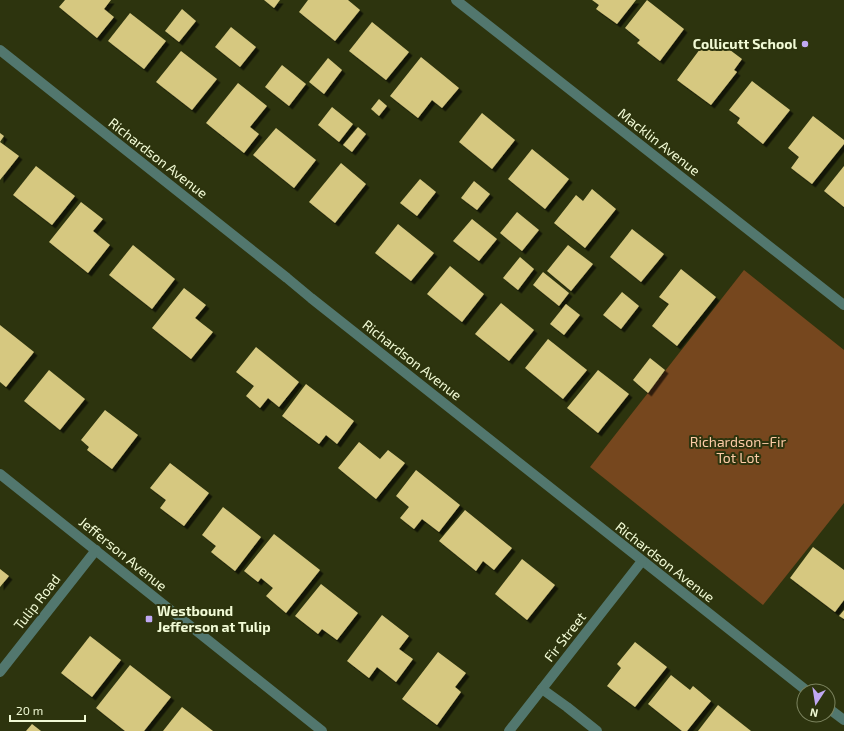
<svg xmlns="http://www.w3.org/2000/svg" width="844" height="731" viewBox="0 0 844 731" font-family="'Exo 2',sans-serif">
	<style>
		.green { fill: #76471e }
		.building { fill: #d6c880; filter: url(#shadow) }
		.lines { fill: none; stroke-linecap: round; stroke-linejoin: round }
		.minor { stroke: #52776e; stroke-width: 10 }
		.poi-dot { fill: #c0a8f3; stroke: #2d340e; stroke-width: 1.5 }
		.labels { text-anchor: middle; stroke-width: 4; stroke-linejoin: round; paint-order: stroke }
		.poi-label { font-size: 14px; font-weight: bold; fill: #f1fad5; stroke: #2d340e; text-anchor: end }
		.street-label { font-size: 14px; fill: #f1fad5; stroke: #2d340e }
		.park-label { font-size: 14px; fill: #fdcca7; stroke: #2d340e }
	</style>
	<defs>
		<filter id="shadow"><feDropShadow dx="3.5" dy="3.5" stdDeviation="0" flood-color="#0009"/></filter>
	</defs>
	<rect width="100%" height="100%" fill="#2d340e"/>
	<!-- green -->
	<path class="green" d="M744 270 844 350V503L763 605 590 467Z"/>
	<!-- building -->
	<g class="building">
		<path d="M65 0H111L104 9 114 17 97 38 59 7Z"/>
		<path d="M264 0H280L274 8Z"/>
		<path d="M308 0H348L360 10 335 41 299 12Z"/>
		<path d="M592 0H636L617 24 596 9 599 5Z"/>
		<path d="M647 0 684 29 660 61 637 43 640 40 625 28Z"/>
		<path d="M182 9 196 21 179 42 165 31Z"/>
		<path d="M130 13 166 41 144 69 108 41Z"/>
		<path d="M372 22 409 52 386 80 349 51Z"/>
		<path d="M231 27 256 47 240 67 215 47Z"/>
		<path d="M714 38 742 59 734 70 737 72 711 105 677 80 703 45 706 48Z"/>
		<path d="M181 51 217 79 192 110 156 82Z"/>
		<path d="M421 57 459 88 442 108 432 100 418 118 390 96Z"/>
		<path d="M328 58 342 70 324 94 309 82Z"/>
		<path d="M282 65 306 84 289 106 265 87Z"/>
		<path d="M752 81 790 110 763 144 737 123 740 118 729 110Z"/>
		<path d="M238 83 267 106 250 127 259 134 244 153 206 123Z"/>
		<path d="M379 99 387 106 379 116 371 109Z"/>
		<path d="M332 107 353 124 339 142 318 125Z"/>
		<path d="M482 113 515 140 492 169 459 142Z"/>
		<path d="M813 116 844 140V144L812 184 791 168 799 157 788 148Z"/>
		<path d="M358 127 366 134 352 152 343 145Z"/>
		<path d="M276 128 316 160 294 188 253 155Z"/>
		<path d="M0 133 4 136 0 142Z"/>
		<path d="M0 142 19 156 0 180Z"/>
		<path d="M532 149 569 179 545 209 508 179Z"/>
		<path d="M341 163 366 184 335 223 309 202Z"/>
		<path d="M36 166 75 196 52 225 13 195Z"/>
		<path d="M844 166V207L824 191Z"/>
		<path d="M420 179 436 192 417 216 400 203Z"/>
		<path d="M474 181 490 194 477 210 461 198Z"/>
		<path d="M592 189 616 209 585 248 554 223 576 195 583 201Z"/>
		<path d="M81 202 103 219 93 231 110 245 88 273 49 242Z"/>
		<path d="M517 212 539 230 522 251 500 233Z"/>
		<path d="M472 219 497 239 479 261 453 241Z"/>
		<path d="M398 224 434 253 411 281 375 253Z"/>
		<path d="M632 229 664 254 641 282 610 257Z"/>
		<path d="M133 245 175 279 152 309 109 275Z"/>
		<path d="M568 245 593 264 571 291 547 271Z"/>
		<path d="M520 257 534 269 518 290 503 278Z"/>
		<path d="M450 266 484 294 462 322 427 294Z"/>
		<path d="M681 269 716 297 677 346 652 326 669 304 659 297Z"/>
		<path d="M543 272 569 293 559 306 533 285Z"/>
		<path d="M184 288 206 305 195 318 213 332 191 359 152 328Z"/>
		<path d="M622 292 639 306 621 329 603 315Z"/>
		<path d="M501 303 534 330 509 361 475 334Z"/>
		<path d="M566 304 580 315 564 335 550 324Z"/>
		<path d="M0 325 34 352 6 387 0 382Z"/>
		<path d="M548 339 587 370 563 399 525 368Z"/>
		<path d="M256 347 299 382 279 407 268 398 260 408 246 396 254 386 236 372Z"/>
		<path d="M650 358 665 370 648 393 633 380Z"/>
		<path d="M49 370 85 399 60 430 24 401Z"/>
		<path d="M598 370 629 394 598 433 567 408Z"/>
		<path d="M306 384 354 421 337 444 326 435 319 444 282 416Z"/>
		<path d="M105 410 138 435 112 469 87 450 89 447 81 440Z"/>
		<path d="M359 442 380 459 388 450 405 463 376 499 338 468Z"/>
		<path d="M170 463 209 493 184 526 160 508 166 500 150 488Z"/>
		<path d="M416 470 460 505 439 532 422 519 414 529 400 518 409 507 396 496Z"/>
		<path d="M223 507 261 537 235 571 211 552 216 546 202 535Z"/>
		<path d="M465 510 512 548 494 570 483 561 476 571 439 541Z"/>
		<path d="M274 534 320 570 286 613 266 596 273 588 261 578 258 582 244 571Z"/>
		<path d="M813 547 844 570V600L835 612 790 578Z"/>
		<path d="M522 559 555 585 527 620 495 594Z"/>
		<path d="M0 569 9 576 0 587Z"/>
		<path d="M321 584 358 613 337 640 322 629 318 634 295 616Z"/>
		<path d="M844 610V619L839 616Z"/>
		<path d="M382 615 409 636 399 649 413 659 396 682 377 667 369 678 347 661Z"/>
		<path d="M90 636 121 660 92 697 61 673Z"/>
		<path d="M635 642 667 667 635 707 607 686 621 668 617 664Z"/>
		<path d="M438 652 466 673 455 687 461 692 437 725 402 699Z"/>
		<path d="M130 665 171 697 144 731H125L96 708Z"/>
		<path d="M671 675 690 690 693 686 711 701 687 731H682L648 704Z"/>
		<path d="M718 705 751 731H698Z"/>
		<path d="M182 707 213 731H163Z"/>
		<path d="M32 724 41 731H26Z"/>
	</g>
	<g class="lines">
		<!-- minor -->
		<g class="minor">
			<path d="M456 0 844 305"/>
			<path d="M0 50 287 278 311 298 807 691"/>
			<path d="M0 474 322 731"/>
			<path d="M0 672 96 550"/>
			<path d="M542 689 567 707 597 731"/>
			<path d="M828 708 844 720"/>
			<path d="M509 731 642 561"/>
		</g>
	</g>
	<!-- markers -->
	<g class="poi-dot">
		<circle cx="805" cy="44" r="4"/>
		<rect x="145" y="615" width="8" height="8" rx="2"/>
	</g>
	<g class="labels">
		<!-- poi labels -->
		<g class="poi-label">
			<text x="797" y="49">Collicutt School</text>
			<text x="157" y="616" text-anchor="start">Westbound<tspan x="157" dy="16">Jefferson at Tulip</tspan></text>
		</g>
		<!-- street labels -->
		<g class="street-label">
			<text transform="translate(659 142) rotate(38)" y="5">Macklin Avenue</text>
			<text transform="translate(158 158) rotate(38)" y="5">Richardson Avenue</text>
			<text transform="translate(412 360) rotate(38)" y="5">Richardson Avenue</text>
			<text transform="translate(123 554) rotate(39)" y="5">Jefferson Avenue</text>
			<text transform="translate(665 562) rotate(38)" y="5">Richardson Avenue</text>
			<text transform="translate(37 602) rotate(-52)" y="5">Tulip Road</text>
			<text transform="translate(565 637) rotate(-52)" y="5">Fir Street</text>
		</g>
		<!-- park labels -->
		<g class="park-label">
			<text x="738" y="447">Richardson–Fir<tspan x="738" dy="16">Tot Lot</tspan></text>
		</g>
	</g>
	<!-- north arrow -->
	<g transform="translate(816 703) rotate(192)"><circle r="19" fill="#2d340e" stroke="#7b835e"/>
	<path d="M0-3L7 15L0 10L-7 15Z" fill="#c0a8f3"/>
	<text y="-6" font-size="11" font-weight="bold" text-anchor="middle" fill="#f1fad5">N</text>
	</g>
	<!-- scale -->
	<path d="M10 715v6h75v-6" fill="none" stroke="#f1fad5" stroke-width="2"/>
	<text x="16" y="715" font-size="12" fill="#f1fad5" stroke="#2d340e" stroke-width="3" paint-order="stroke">20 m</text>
</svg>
